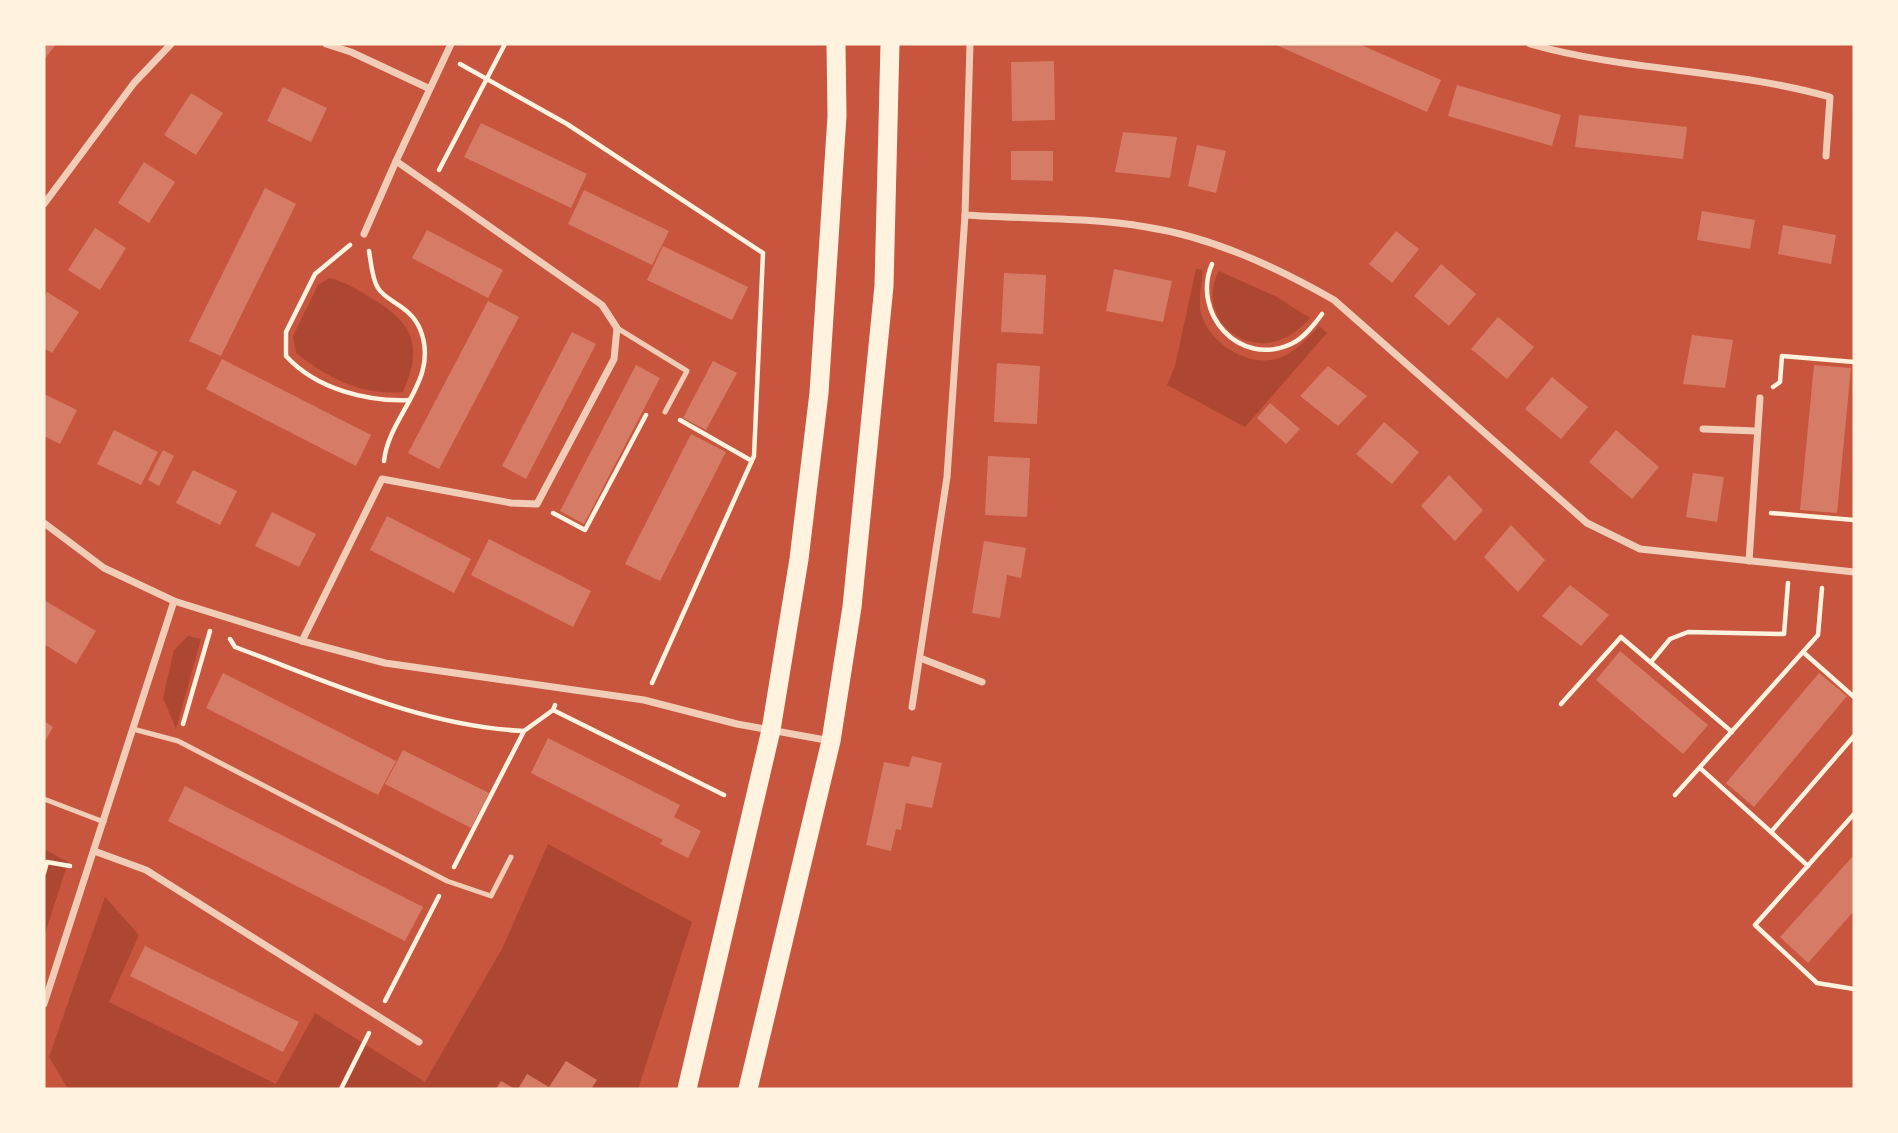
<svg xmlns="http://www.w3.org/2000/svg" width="1898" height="1133" viewBox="0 0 1898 1133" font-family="'Exo 2',sans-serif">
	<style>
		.green { fill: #ae4732 }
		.building { fill: #d67c66 }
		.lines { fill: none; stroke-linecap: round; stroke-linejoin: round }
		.path { stroke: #fff3e0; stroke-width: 4.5 }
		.service { stroke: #f1ccb7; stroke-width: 5 }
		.minor { stroke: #f1ccb7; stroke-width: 7 }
		.trunk { stroke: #fff3e0; stroke-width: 19 }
	</style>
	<rect width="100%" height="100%" fill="#c8553d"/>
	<!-- green -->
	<g class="green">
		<path d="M1196 269 1203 270C1202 282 1198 301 1201 313 1209 344 1251 370 1282 357 1297 350 1308 338 1319 326L1327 333 1245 427 1167 385 1175 366Z"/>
		<path d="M1219 271 1275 296 1310 318C1259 377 1191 320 1219 271Z"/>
		<path d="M329 278C343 281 355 288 368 296 411 321 425 343 403 392 362 396 328 378 296 353L293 336 318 285Z"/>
		<path d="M188 636 201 639 176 729 163 698 174 650Z"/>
		<path d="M548 844 692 922 638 1089H68L49 1057 105 897 139 935 109 1002 276 1084 315 1013 425 1082 503 947Z"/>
		<path d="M44 849 68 862 44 937Z"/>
	</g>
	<!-- building -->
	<g class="building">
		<path d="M44 44H56L44 60Z"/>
		<path d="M1274 44H1359L1441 80 1427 112Z"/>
		<path d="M1054 61 1055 120 1012 121 1011 62Z"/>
		<path d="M1457 85 1561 115 1552 146 1448 116Z"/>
		<path d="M283 87 327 108 311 142 267 121Z"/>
		<path d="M191 93 223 113 196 155 164 135Z"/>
		<path d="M1579 115 1687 127 1683 159 1575 147Z"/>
		<path d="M481 123 587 174 571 208 464 157Z"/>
		<path d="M1123 132 1177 137 1170 178 1115 172Z"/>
		<path d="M1197 145 1226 151 1216 193 1188 186Z"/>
		<path d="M1011 151H1053V181L1011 180Z"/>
		<path d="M144 162 175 182 149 223 118 203Z"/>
		<path d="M265 188 296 204 221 356 189 341Z"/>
		<path d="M584 190 669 231 652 265 568 224Z"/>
		<path d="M1702 211 1755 220 1750 249 1697 240Z"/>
		<path d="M1783 225 1836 235 1831 264 1778 254Z"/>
		<path d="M95 228 126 248 100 290 68 270Z"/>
		<path d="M427 230 503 270 488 298 412 258Z"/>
		<path d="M1396 231 1419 249 1392 283 1369 264Z"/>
		<path d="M663 246 748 287 732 320 647 280Z"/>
		<path d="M1441 264 1476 294 1449 326 1414 296Z"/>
		<path d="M1114 269 1172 281 1163 322 1106 311Z"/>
		<path d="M1004 273 1046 275 1043 334 1001 332Z"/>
		<path d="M47 292 79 312 52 353 44 348V297Z"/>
		<path d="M488 301 519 317 439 469 408 453Z"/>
		<path d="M1498 317 1534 347 1507 379 1471 349Z"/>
		<path d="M572 332 596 344 526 479 502 466Z"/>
		<path d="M1692 335 1733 340 1725 388 1683 384Z"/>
		<path d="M222 359 371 435 356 466 206 389Z"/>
		<path d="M713 361 737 373 706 430 683 418Z"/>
		<path d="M997 363 1040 366 1037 424 994 422Z"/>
		<path d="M636 365 660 378 584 524 560 511Z"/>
		<path d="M1814 365 1851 368 1837 513 1800 510Z"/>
		<path d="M1328 366 1367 396 1338 426 1300 396Z"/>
		<path d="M1552 377 1588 407 1561 439 1525 409Z"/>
		<path d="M44 394 77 410 60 444 44 436Z"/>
		<path d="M1270 403 1300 429 1286 444 1257 418Z"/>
		<path d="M1384 422 1419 452 1392 484 1356 454Z"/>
		<path d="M114 430 158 452 141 485 97 464Z"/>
		<path d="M1616 430 1659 467 1632 499 1589 462Z"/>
		<path d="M691 434 726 452 660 581 625 564Z"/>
		<path d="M163 450 174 456 159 486 148 480Z"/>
		<path d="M988 456 1030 458 1027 517 985 515Z"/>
		<path d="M193 470 237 491 220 525 176 503Z"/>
		<path d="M1693 473 1724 477 1717 522 1686 517Z"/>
		<path d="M1449 475 1483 510 1455 541 1421 506Z"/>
		<path d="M272 512 316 534 299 567 255 546Z"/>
		<path d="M387 516 471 559 454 593 370 550Z"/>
		<path d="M1511 525 1545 560 1518 592 1484 557Z"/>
		<path d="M489 539 591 591 573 627 471 575Z"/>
		<path d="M984 541 1026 548 1021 578 1007 575 1000 618 972 613Z"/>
		<path d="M1570 585 1609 615 1581 646 1542 616Z"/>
		<path d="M44 600 96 631 76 664 44 644Z"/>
		<path d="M1620 651 1708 725 1683 754 1596 680Z"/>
		<path d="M223 673 396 761 378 795 206 708Z"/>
		<path d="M1819 673 1847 696 1754 807 1726 783Z"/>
		<path d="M44 721 53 727 44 743Z"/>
		<path d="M548 738 680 805 674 817 701 831 688 858 660 844 663 840 531 773Z"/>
		<path d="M403 750 489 793 471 828 385 784Z"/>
		<path d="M912 756 942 763 932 808 906 803 901 830 896 829 891 851 866 845 884 762 909 767Z"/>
		<path d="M185 786 423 907 405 941 168 821Z"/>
		<path d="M1854 855V911L1808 963 1780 937Z"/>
		<path d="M145 946 299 1022 283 1052 130 976Z"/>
		<path d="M566 1061 597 1080 591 1089H518L527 1074 549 1087Z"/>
		<path d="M501 1081 515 1089H496Z"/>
	</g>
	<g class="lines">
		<!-- path -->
		<g class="path">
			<path d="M460 64 567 124 763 253 754 456 652 683"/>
			<path d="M439 170 505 44"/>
			<path d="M350 245 315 274 286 332V356C316 389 367 402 410 400"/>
			<path d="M369 251C371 262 372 279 378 288 386 302 410 305 420 329 441 380 389 414 384 461"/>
			<path d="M1212 264C1191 313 1239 368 1291 344 1304 338 1314 325 1322 314"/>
			<path d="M1773 387 1780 382 1782 356 1854 362"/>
			<path d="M680 420 752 461"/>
			<path d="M553 513 585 530 646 415"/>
			<path d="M1771 513 1854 520"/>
			<path d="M230 639 235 647C329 682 422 726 524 731"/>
			<path d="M1803 652 1854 697"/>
			<path d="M1651 662 1670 639 1688 632 1784 634 1788 583"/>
			<path d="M1561 704 1621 637 1732 732"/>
			<path d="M553 710 724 795"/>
			<path d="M183 724 210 631"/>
			<path d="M1700 768 1771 832 1854 736"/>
			<path d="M1675 795 1818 635 1822 588"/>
			<path d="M1854 814 1755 925 1817 983 1854 989"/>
			<path d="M1771 832 1808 866"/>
			<path d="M454 867 524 731 553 710 555 705"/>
			<path d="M44 873 47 862 70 866"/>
			<path d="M385 1001 439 896"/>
			<path d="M341 1089 369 1033"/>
		</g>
		<!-- service -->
		<g class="service">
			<path d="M617 328 687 371 665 412"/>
			<path d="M133 729 178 741 447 881 491 896 511 857"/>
			<path d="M44 799 104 822"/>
		</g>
		<!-- minor -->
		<g class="minor">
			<path d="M326 44 351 52 428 88"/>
			<path d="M970 44 965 215C1024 219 1088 217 1146 227 1212 237 1276 267 1334 300L1587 523 1640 549 1854 572"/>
			<path d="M1530 44C1628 72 1732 69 1830 97L1826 156"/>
			<path d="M44 204 134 83 171 44"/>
			<path d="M364 234 396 161"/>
			<path d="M1703 429 1757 431"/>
			<path d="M44 523 104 568 174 601 302 641 385 663 644 700 737 724 831 741"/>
			<path d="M1749 561 1760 398"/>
			<path d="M302 641 382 479 511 503 537 504 614 359 617 328 602 305 396 161 451 44"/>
			<path d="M920 658 982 682"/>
			<path d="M912 707 947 477 965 215"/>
			<path d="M94 851 146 870 419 1042"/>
			<path d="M44 1004 174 601"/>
		</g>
		<!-- trunk -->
		<g class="trunk">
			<path d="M687 1089 771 730 799 559 819 393 837 116 836 44"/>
			<path d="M748 1089 831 741 852 607 884 286 890 44"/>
		</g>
	</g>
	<!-- border -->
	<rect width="1898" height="1133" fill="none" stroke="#fff3e0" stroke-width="91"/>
</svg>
